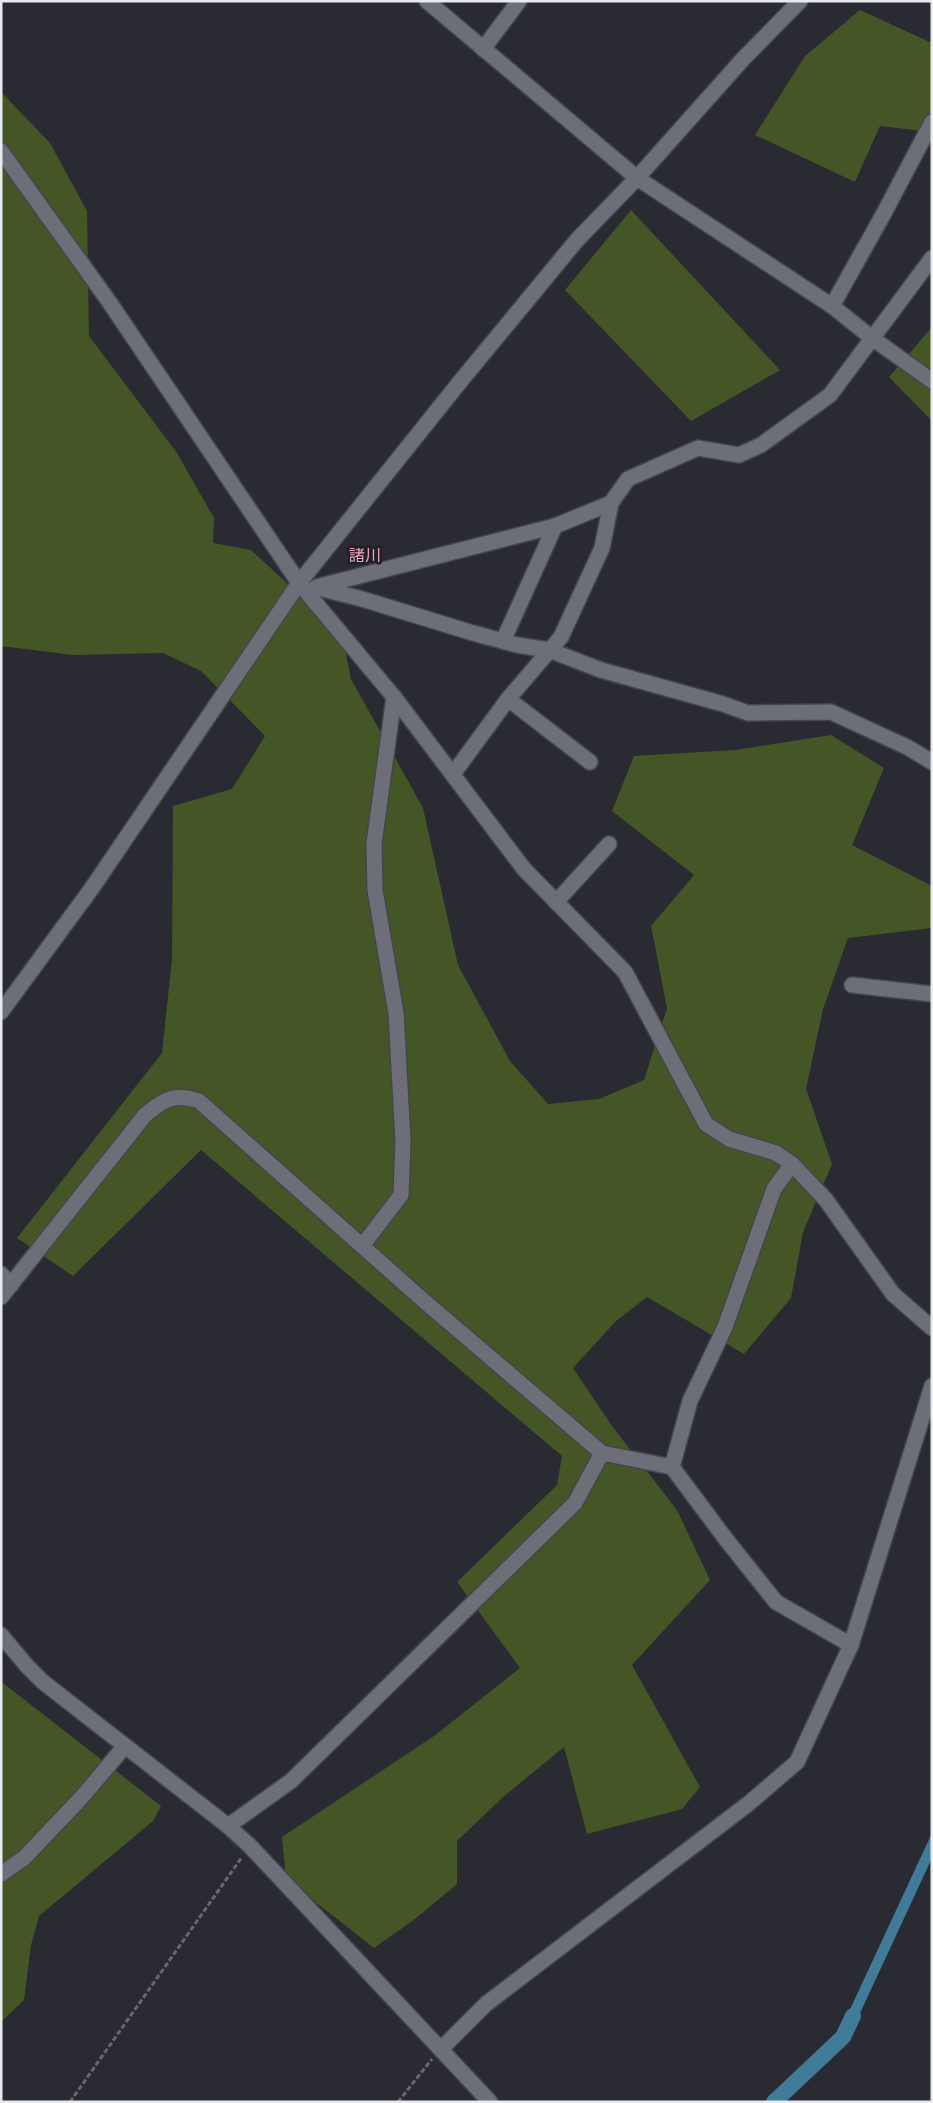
<svg xmlns="http://www.w3.org/2000/svg" width="933" height="2103" viewBox="0 0 933 2103" font-family="'DejaVu Sans','Noto Sans JP',sans-serif">
	<style>
		.forest { fill: #445625 }
		.water { fill: #407c99 }
		.lines { fill: none; stroke-linecap: round; stroke-linejoin: round }
		.canal { stroke: #407c99; stroke-width: 16 }
		.minor-casing { stroke: #45464d; stroke-width: 18 }
		.tertiary-casing { stroke: #45464d; stroke-width: 18 }
		.path { stroke: #67686f; stroke-width: 3; stroke-dasharray: 5 2.5; stroke-linecap: butt }
		.minor { stroke: #6c6e78; stroke-width: 15 }
		.tertiary { stroke: #6c6e78; stroke-width: 15 }
		.labels { text-anchor: middle; stroke-width: 5; stroke-linejoin: round; paint-order: stroke }
		.quarter-label { font-size: 16px; fill: #f3a3be; stroke: #1f2028 }
	</style>
	<rect width="100%" height="100%" fill="#292a32"/>
	<!-- forest -->
	<g class="forest">
		<path d="M860 10 932 43V132L880 126 855 182 755 135 805 56Z"/>
		<path d="M1 92 50 143 87 211 89 336 177 453 214 518 213 543 251 550 342 634 351 679 423 808 458 965 510 1061 548 1104 599 1099 644 1080 667 1008 651 926 694 875 612 811 634 756 735 750 831 735 884 768 852 845 932 886V928L848 938 823 1009 806 1089 832 1164 803 1232 791 1298 744 1354 647 1297 615 1322 573 1368 612 1426 677 1510 710 1580 632 1665 700 1787 682 1809 587 1834 564 1747 503 1797 457 1841V1884L415 1919 374 1948 286 1879 282 1837 434 1736 520 1668 457 1582 557 1485 562 1456 201 1150 73 1276 17 1238 162 1053 172 959 173 806 232 789 265 736 201 671 163 653 73 655 1 646Z"/>
		<path d="M631 210 780 370 691 421 565 290Z"/>
		<path d="M932 327V421L889 377Z"/>
		<path d="M3 1683 161 1806 153 1821 39 1916 31 1945 24 2000 1 2022V1684Z"/>
	</g>
	<!-- water -->
	<path class="water" d="M932 1833V1858L848 2039 839 2033Z"/>
	<g class="lines">
		<!-- canal -->
		<path class="canal" d="M774 2102 843 2037 853 2016"/>
		<!-- minor casing -->
		<g class="minor-casing">
			<g id="minor">
				<path d="M427 1 637 178 832 306 872 338 932 381"/>
				<path d="M483 49 519 1"/>
				<path d="M1 151 110 303 299 583 394 697 524 869 625 972 706 1124 729 1139 776 1153 792 1164 826 1200 893 1294 932 1328"/>
				<path d="M832 306 883 215 932 122"/>
				<path d="M316 587 555 526 611 503 628 479 698 448 739 455 761 445 830 395 932 258"/>
				<path d="M319 588 362 599 473 633 517 645 549 650 601 670 723 704 748 713 831 712 907 747 932 762"/>
				<path d="M503 641 555 526"/>
				<path d="M508 699 590 762"/>
				<path d="M453 774 508 699 561 637 602 548 611 503"/>
				<path d="M556 902 609 844"/>
				<path d="M852 985 932 994"/>
				<path d="M362 1246 401 1195 403 1141 396 1013 375 890 374 844 394 697"/>
				<path d="M1 1274 11 1285"/>
				<path d="M672 1467 690 1401 725 1327 774 1189 792 1164"/>
				<path d="M1 1874 24 1858 82 1797 125 1746"/>
				<path d="M441 2049 486 2004 748 1804 797 1762 851 1645 932 1386"/>
				<path d="M490 2102 250 1846 228 1826 291 1781 575 1503 602 1453 672 1467 725 1538 776 1602 851 1645"/>
			</g>
		</g>
		<!-- tertiary casing -->
		<g class="tertiary-casing">
			<g id="tertiary">
				<path d="M1 1012 92 888 299 583 459 383 577 240 637 178 743 59 800 1"/>
				<path d="M1 1297 145 1115C164 1099 175 1093 199 1101L424 1301 602 1453"/>
				<path d="M1 1635 27 1666 43 1682 228 1826"/>
			</g>
		</g>
		<!-- path -->
		<g class="path">
			<path d="M70 2102 242 1857"/>
			<path d="M398 2102 432 2059"/>
		</g>
		<!-- minor -->
		<use href="#minor" class="minor"/>
		<!-- tertiary -->
		<use href="#tertiary" class="tertiary"/>
	</g>
	<g class="labels">
		<!-- quarter labels -->
		<g class="quarter-label">
			<text x="365" y="561">諸川</text>
		</g>
	</g>
	<!-- border -->
	<rect width="933" height="2103" fill="none" stroke="#e9eaf0" stroke-width="5"/>
</svg>
